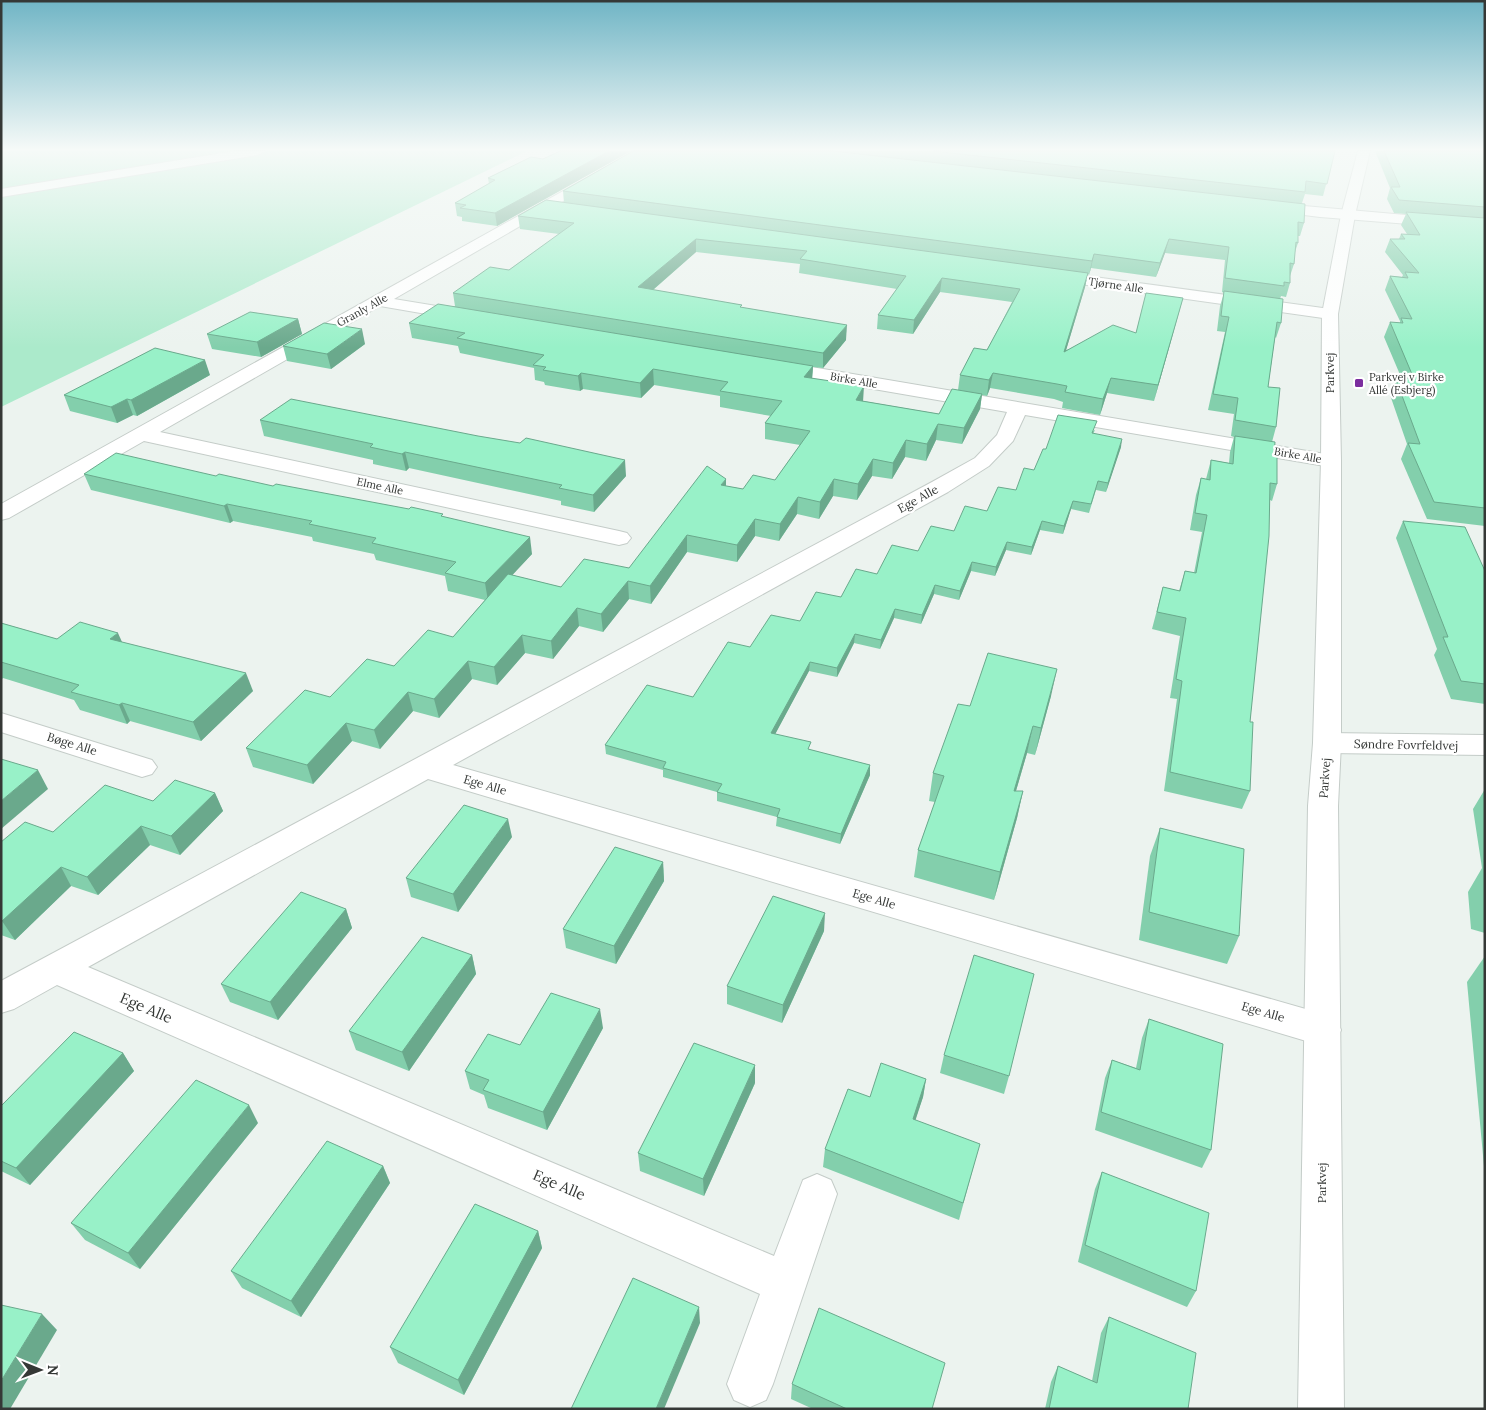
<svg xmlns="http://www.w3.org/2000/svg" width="1486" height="1410" viewBox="0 0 1486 1410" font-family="Lora,serif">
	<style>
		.green { fill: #abeacb }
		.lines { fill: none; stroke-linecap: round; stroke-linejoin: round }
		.minor-casing { stroke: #c4ccc8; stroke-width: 2 }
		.tertiary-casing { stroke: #c4ccc8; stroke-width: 2 }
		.minor { fill: #fff; fill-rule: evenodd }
		.tertiary { fill: #fff; fill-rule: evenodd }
		.wall { fill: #83cfac; fill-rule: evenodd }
		.shaded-wall { fill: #6aa98c }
		.building { fill: #98f1c8; stroke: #6aa98c }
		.poi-dot { fill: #7c2e9f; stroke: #fff; stroke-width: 2 }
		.labels { text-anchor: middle; stroke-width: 4.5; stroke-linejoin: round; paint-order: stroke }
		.far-street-label { font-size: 11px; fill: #353836; stroke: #fff }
		.far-poi-label { font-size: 11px; fill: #353836; stroke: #fff; text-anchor: start }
		.street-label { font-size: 12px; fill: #353836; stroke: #fff }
		.near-street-label { font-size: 15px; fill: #353836; stroke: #fff }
	</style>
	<rect width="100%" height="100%" fill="#ecf3ef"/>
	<!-- green -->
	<path class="green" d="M1 151H527L1 407Z"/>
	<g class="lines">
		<!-- minor casing -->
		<g class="minor-casing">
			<g id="minor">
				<path d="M235 151H264L258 155 1 197V189Z"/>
				<path d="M635 151H650L394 299 473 312 476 316 473 320 467 321 380 306 160 432 619 531 627 533 631 538 627 543 619 545 144 441 9 518 1 520V504Z"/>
				<path d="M1269 203 1485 222V230L1320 217 1264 210 1262 207 1264 204Z"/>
				<path d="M1050 271 1330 309 1336 310 1338 314 1336 318 1330 319 1044 279 1042 276 1044 273Z"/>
				<path d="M776 361 1331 455 1338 457 1341 461 1338 465 1331 467 1025 415 1013 441 989 466 948 492 453 765 1323 1014 1336 1019 1341 1030 1336 1041 1323 1046 428 779 88 967 774 1256 803 1180 817 1174 831 1180 837 1194 773 1384 766 1400 750 1407 734 1400 727 1384 760 1294 57 985 14 1009 1 1013V981L932 482 975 458 997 435 1007 412 769 371 767 367 769 363Z"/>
				<path d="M1 713 152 760 157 767 152 774 142 777 1 732Z"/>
				<path d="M1327 733 1485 735V755L1327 753 1317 750 1313 743 1317 736Z"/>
			</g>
		</g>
		<!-- tertiary casing -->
		<g class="tertiary-casing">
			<path id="tertiary" d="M1358 151H1370L1355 215 1338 314 1341 461V743L1338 806 1344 1409H1298L1308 806 1313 743 1321 461 1322 314 1341 215Z"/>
		</g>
		<!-- minor -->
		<use href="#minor" class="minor"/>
		<!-- tertiary -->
		<use href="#tertiary" class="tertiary"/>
	</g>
	<!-- wall -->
	<g class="wall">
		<path d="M560 151H631L497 226 462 221V217L457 216 455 203 489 184 488 178 543 159Z"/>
		<path d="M633 151H1335L1323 196 1305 194 1302 203 1304 223 1300 236H1298V243L1295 252 1294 264 1290 276V283L1286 297 1281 296 1280 299 1281 323 1276 338 1275 337 1268 387 1276 427 1272 442 1277 484 1272 501 1270 500 1250 722V791L1242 809 1164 791 1177 699 1170 698 1180 636 1152 629 1163 587 1179 591 1185 571 1194 573 1202 532 1190 530 1196 495 1201 478 1206 479 1211 460 1229 463 1230 452 1234 437 1231 436 1234 414 1208 410 1225 332 1217 331 1220 306 1224 293 1222 292 1225 260 1165 253 1156 277 1091 268 1089 275 1088 274 1085 287 1066 350 1136 333 1183 298 1154 401 1107 393 1100 415 1062 408 1063 402 1054 399 990 388 987 396 982 395 980 409 962 444 936 440 926 461 905 457 892 479 872 476 857 500 833 496 819 519 797 514 779 541 755 536 737 562 687 552 651 604 629 599 603 632 579 626 553 659 525 653 497 685 472 679 439 718 413 711 380 749 352 741 313 784 253 767 246 748 330 697 453 637 485 600 448 591 445 576 376 560 374 554 313 541 312 537 233 521 230 523 91 490 84 474 216 476 444 517 532 554 512 575 561 587 629 568 726 486 743 489 775 480 800 445 765 439V423L771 416 720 407V396L654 385 641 398 583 389 580 391 545 385 544 382 535 380 534 368 460 353 458 346 412 338 409 323 455 306 453 293 509 270 559 234 520 229 518 216 564 203 563 191ZM696 252 800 264 799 273 897 289 878 315 877 329 913 334 940 292 1012 302 987 350 960 375 958 390 939 414 863 401 812 378 813 367 823 368 846 340 742 308 653 290Z"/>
		<path d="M1375 151H1485V526L1427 519 1401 459 1407 444 1389 392 1395 377H1401L1384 337 1390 322 1400 323V321L1385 290 1390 276 1402 277 1403 275 1385 252 1390 239H1399L1401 234H1407L1401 225 1406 214 1394 213 1387 199 1390 188Z"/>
		<path d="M298 319 302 334 261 357 212 349 207 334Z"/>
		<path d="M365 344 331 369 287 361 283 346Z"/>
		<path d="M210 375 137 416 133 415 117 423 70 411 64 395Z"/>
		<path d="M260 420 626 476 594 512 561 505V501L409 468 406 471 373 464V460L264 436Z"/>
		<path d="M1095 430 1093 434 1121 447 1106 492 1096 490 1089 513 1071 509 1063 534 1040 530 1031 555 1006 550 995 576 971 571 959 600 934 594 921 624 894 618 880 649 854 643 837 677 809 671 775 734 811 750 870 765V775L840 844 776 826 777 817 717 801V792L663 777V770L606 754 605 745 693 697 750 647 800 621 841 597 877 574 954 531 987 511 1016 490 1034 470 1046 449Z"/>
		<path d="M1403 521 1485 571V704L1451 699 1434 655 1437 649 1396 538Z"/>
		<path d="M1 623 57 639 123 643 253 691 201 741 130 721 127 724 80 710 74 700 3 678 1 680Z"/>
		<path d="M1051 696 1035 755 1027 753 1016 791H1023L1017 818 994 900 914 877 918 850 935 802 929 801 933 773 970 706Z"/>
		<path d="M1485 789V933L1471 929 1468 892 1482 868 1473 809Z"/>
		<path d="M215 793 223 811 180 855 150 845 98 895 71 886 15 940 1 935V842L53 832 153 801Z"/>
		<path d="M1160 828 1239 936 1227 964 1139 940 1150 856Z"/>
		<path d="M512 837 458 912 411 897 406 878Z"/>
		<path d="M663 862 664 881 616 964 566 948 563 929Z"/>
		<path d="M346 909 352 928 278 1020 230 1002 221 984Z"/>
		<path d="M824 931 782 1023 727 1004V986Z"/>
		<path d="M472 955 476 974 409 1071 356 1050 349 1031Z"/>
		<path d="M1485 956V1177L1467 982Z"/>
		<path d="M1149 1019 1211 1150 1202 1168 1095 1130 1105 1078 1112 1060 1136 1068 1142 1038Z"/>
		<path d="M603 1028 547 1130 488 1108 484 1095 470 1089 465 1071 520 1045Z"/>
		<path d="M123 1053 134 1071 30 1185 1 1171V1106Z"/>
		<path d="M944 1055 1009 1076 1004 1094 940 1073Z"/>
		<path d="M926 1079 923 1097 915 1120 975 1161 959 1220 823 1167 825 1149 870 1097Z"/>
		<path d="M755 1083 704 1196 640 1171 638 1153Z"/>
		<path d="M258 1123 140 1269 85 1240 71 1223Z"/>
		<path d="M383 1166 390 1183 301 1317 242 1288 231 1271Z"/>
		<path d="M1102 1172 1196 1291 1187 1307 1078 1262 1095 1189Z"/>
		<path d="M538 1231 542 1248 464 1395 398 1363 390 1347Z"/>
		<path d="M1109 1317 1188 1409H1045L1051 1382 1058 1366 1092 1381 1101 1333Z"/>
		<path d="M792 1384 932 1409H813L791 1399Z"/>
	</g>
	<!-- shaded-wall -->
	<g class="shaded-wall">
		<path d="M609 151H631L497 226 495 213Z"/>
		<path d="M696 239V252L639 302 638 287Z"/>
		<path d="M1169 239 1165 253 1156 277 1160 263Z"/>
		<path d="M1094 254 1091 268 1089 275 1092 261Z"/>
		<path d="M1088 273 1085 287 1061 367 1064 352Z"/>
		<path d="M942 278 940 292 913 334 914 320Z"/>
		<path d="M1183 298 1179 312 1154 401 1158 385Z"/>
		<path d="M298 319 302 334 261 357 257 342Z"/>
		<path d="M847 325 846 340 823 368V353Z"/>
		<path d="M362 329 365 344 331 369 327 354Z"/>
		<path d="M205 360 210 375 137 416 131 400Z"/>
		<path d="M813 366 812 381 804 377Z"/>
		<path d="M653 369 654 385 641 398 640 383Z"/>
		<path d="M581 373 583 389 580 391 578 376Z"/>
		<path d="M993 373 990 388 987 396 989 380Z"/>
		<path d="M1111 378 1107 393 1100 415 1103 399Z"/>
		<path d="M864 386 863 402 856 400Z"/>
		<path d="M982 394 980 409 962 444 964 428Z"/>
		<path d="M127 399 133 415 117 423 111 407Z"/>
		<path d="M938 424 936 440 926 461 927 444Z"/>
		<path d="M1122 439 1121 447 1106 492 1108 483Z"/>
		<path d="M906 440 905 457 892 479 893 463Z"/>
		<path d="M405 452 409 468 406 471 402 454Z"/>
		<path d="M873 459 872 476 857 500 858 484Z"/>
		<path d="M625 460 626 476 594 512 593 495Z"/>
		<path d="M726 479V496L721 485Z"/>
		<path d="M834 479 833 496 819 519 820 502Z"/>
		<path d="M798 497 797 514 779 541 780 524Z"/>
		<path d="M1073 501 1071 509 1063 534 1064 526Z"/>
		<path d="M227 504 233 521 230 523 224 506Z"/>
		<path d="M755 519V536L737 562V545Z"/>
		<path d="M1042 521 1040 530 1031 555 1032 547Z"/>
		<path d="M687 535V552L651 604 650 586Z"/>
		<path d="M530 537 532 554 488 601 485 583Z"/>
		<path d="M1007 542 1006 550 995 576 996 567Z"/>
		<path d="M972 562 971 571 959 600 960 591Z"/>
		<path d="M628 581 629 599 603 632 601 614Z"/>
		<path d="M935 585 934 594 921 624 922 615Z"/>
		<path d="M577 608 579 626 553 659 551 641Z"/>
		<path d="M895 609 894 618 880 649 881 640Z"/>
		<path d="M118 633 126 651 110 639Z"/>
		<path d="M855 634 854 643 837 677V668Z"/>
		<path d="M522 635 525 653 497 685 494 667Z"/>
		<path d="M468 661 472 679 439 718 434 699Z"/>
		<path d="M810 662 809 671 771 742V733Z"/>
		<path d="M1057 669 1051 696 1035 755 1041 728Z"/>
		<path d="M246 673 253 691 201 741 193 722Z"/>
		<path d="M408 692 413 711 380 749 374 730Z"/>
		<path d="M122 703 130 721 127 724 119 705Z"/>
		<path d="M346 723 352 741 313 784 307 765Z"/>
		<path d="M1033 726 1027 753 1008 818 1014 791Z"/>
		<path d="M870 765V775L840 844 841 834Z"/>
		<path d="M38 770 48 789 1 829V801Z"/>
		<path d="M1023 791 1017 818 994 900 1000 872Z"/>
		<path d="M215 793 223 811 180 855 171 836Z"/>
		<path d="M508 819 512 837 458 912 453 894Z"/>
		<path d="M141 826 150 845 98 895 87 877Z"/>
		<path d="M663 862 664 881 616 964 614 946Z"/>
		<path d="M61 867 71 886 15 940 2 921Z"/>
		<path d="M346 909 352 928 278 1020 270 1002Z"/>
		<path d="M825 913 824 931 782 1023 783 1005Z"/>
		<path d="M472 955 476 974 409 1071 402 1052Z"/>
		<path d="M600 1009 603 1028 547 1130 543 1112Z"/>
		<path d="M123 1053 134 1071 30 1185 16 1168Z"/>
		<path d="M755 1065V1083L704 1196 703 1179Z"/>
		<path d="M926 1079 923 1097 910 1137 913 1119Z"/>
		<path d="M249 1105 258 1123 140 1269 128 1253Z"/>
		<path d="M383 1166 390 1183 301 1317 291 1301Z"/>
		<path d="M538 1231 542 1248 464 1395 458 1380Z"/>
		<path d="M699 1307 700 1323 664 1409H656Z"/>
		<path d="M42 1314 57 1330 10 1409H1V1381Z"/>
	</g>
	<!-- building -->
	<g class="building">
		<path d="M560 151H609L495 213 460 208 466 205 455 203 495 180 488 178 531 157 543 159Z"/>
		<path d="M633 151H832L1305 204 1304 223 1298 222V243L1296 242 1294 264 1290 263V283L1284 282V286L1225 278 1229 247 1169 239 1160 263 1094 254 1092 261 563 191Z"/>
		<path d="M933 151H1335L1327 184 1306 181 1305 192Z"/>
		<path d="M1384 151H1485V207L1399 200 1391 187H1400Z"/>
		<path d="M546 200 1088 273 1064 352 1113 325 1136 333 1146 293 1183 298 1158 385 1111 378 1103 399 1065 392 1067 386 1057 384 993 373 989 380 960 375 974 348 987 350 1020 289 942 278 914 320 878 315 906 276 800 259 807 251 696 239 638 287 742 305 740 307 847 325 823 353 453 293 490 267 509 270 574 223 518 216Z"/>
		<path d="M1406 212 1485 218V508L1434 502 1408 443 1420 444 1395 377 1414 379 1390 322 1403 323 1401 318 1412 319 1390 276 1408 278 1405 272 1419 273 1390 239H1405L1401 234 1420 235Z"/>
		<path d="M1224 291 1283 299 1281 323 1277 322 1268 387 1280 388 1276 427 1235 420 1238 398 1213 394 1229 317 1221 316Z"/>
		<path d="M438 304 813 366 804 377 864 386 856 400 939 414 952 389 982 394 964 428 938 424 927 444 906 440 893 463 873 459 858 484 834 479 820 502 798 497 780 524 755 519 737 545 687 535 650 586 628 581 601 614 577 608 551 641 522 635 494 667 468 661 434 699 408 692 374 730 346 723 307 765 246 748 305 690 330 697 367 659 394 666 428 630 453 637 508 574 561 587 584 559 629 568 707 466 726 479 721 485 743 489 753 475 775 480 810 431 765 423 782 401 720 391 728 382 653 369 640 383 581 373 578 376 543 370 546 367 533 365 544 355 457 338 465 333 409 323Z"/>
		<path d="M250 312 298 319 257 342 207 334Z"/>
		<path d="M324 323 362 329 327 354 283 346Z"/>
		<path d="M155 348 205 360 131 400 127 399 111 407 64 395Z"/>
		<path d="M291 399 478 436 520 443 526 438 625 460 593 495 559 488 562 485 405 452 402 454 370 447 373 444 260 420Z"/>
		<path d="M1058 415 1097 421 1092 433 1122 439 1108 483 1098 481 1091 504 1073 501 1064 526 1042 521 1032 547 1007 542 996 567 972 562 960 591 935 585 922 615 895 609 881 640 855 634 837 668 810 662 771 733 811 742 808 749 870 765 841 834 777 817 780 809 717 792 722 784 663 768 666 762 605 745 647 685 693 697 728 642 750 647 771 615 800 621 816 592 841 597 856 569 877 574 892 545 918 551 931 526 954 531 965 506 987 511 998 487 1016 490 1024 468 1034 470 1043 449H1046Z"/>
		<path d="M1235 436 1275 442 1274 455 1277 456V484L1270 483 1269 536 1250 722H1253L1250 791 1170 772 1182 681 1176 679 1186 618 1157 612 1163 587 1180 591 1185 571 1196 573 1207 515 1195 513 1201 478 1210 480 1211 460 1233 464Z"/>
		<path d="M116 453 216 476 219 474 273 486 276 484 409 509 411 507 443 514 441 516 530 537 485 583 445 573 456 562 372 543 376 538 309 524 312 521 227 504 224 506 84 474Z"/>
		<path d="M1403 521 1465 527 1485 571V684L1461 681 1443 637H1448Z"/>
		<path d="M80 622 118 633 110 639 246 673 193 722 122 703 119 705 71 692 79 685 1 662V623L57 639Z"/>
		<path d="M988 653 1057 669 1041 728 1033 726 1014 791H1023L1000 872 918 850 944 776 933 773 958 704 970 706Z"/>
		<path d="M1 759 38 770 1 801Z"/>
		<path d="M175 780 215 793 171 836 141 826 87 877 61 867 2 921H1V842L25 822 53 832 105 785 153 801Z"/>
		<path d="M464 805 508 819 453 894 406 878Z"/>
		<path d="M1160 828 1244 849 1239 936 1149 912Z"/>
		<path d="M615 847 663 862 614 946 563 929Z"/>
		<path d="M301 892 346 909 270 1002 221 984Z"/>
		<path d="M773 896 825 913 783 1005 727 986Z"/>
		<path d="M422 937 472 955 402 1052 349 1031Z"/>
		<path d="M974 955 1034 974 1009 1076 944 1055Z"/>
		<path d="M551 993 600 1009 543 1112 483 1090 489 1080 465 1071 488 1034 520 1045Z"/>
		<path d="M1149 1019 1223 1044 1211 1150 1101 1112 1112 1060 1140 1070Z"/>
		<path d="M74 1032 123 1053 16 1168 1 1161V1106Z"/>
		<path d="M694 1043 755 1065 703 1179 638 1153Z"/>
		<path d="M881 1063 926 1079 913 1119 980 1144 963 1203 825 1149 848 1089 870 1097Z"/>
		<path d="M196 1080 249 1105 128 1253 71 1223Z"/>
		<path d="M327 1141 383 1166 291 1301 231 1271Z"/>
		<path d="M1102 1172 1209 1213 1196 1291 1085 1245Z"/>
		<path d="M475 1204 538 1231 458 1380 390 1347Z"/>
		<path d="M633 1278 699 1307 656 1409H571Z"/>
		<path d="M1 1305 42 1314 1 1381Z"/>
		<path d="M819 1308 945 1363 932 1409H847L792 1384Z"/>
		<path d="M1109 1317 1196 1353 1188 1409H1049L1058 1366 1097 1383Z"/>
	</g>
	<!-- sky -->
	<linearGradient id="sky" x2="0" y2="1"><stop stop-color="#70b5c5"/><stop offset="0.43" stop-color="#f6faf8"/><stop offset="1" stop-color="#f6faf8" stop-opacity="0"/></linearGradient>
	<rect width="1486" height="348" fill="url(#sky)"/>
	<!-- markers -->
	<rect class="poi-dot" x="1354" y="378" width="10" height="10" rx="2.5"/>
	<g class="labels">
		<!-- far-street labels -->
		<g class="far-street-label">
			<text transform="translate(1116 285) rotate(8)" y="4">Tjørne Alle</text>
			<text transform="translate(362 310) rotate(-29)" y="4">Granly Alle</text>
			<text transform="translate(854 380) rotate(10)" y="4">Birke Alle</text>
			<text transform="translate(1298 455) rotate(10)" y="4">Birke Alle</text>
			<text transform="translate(380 486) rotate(12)" y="4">Elme Alle</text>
		</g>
		<!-- far-poi labels -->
		<g class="far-poi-label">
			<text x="1369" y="381">Parkvej v Birke<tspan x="1369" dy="13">Allé (Esbjerg)</tspan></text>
		</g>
		<!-- street labels -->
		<g class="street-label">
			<text transform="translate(1330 373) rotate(-90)" y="4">Parkvej</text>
			<text transform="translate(918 499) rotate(-29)" y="4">Ege Alle</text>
			<text transform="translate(72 744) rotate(17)" y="4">Bøge Alle</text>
			<text transform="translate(1406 745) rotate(1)" y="4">Søndre Fovrfeldvej</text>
			<text transform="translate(1325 778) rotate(-86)" y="4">Parkvej</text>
			<text transform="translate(485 785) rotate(16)" y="4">Ege Alle</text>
			<text transform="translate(874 899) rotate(16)" y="4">Ege Alle</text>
			<text transform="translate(1263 1012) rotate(16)" y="4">Ege Alle</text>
			<text transform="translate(1322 1183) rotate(-90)" y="4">Parkvej</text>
		</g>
		<!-- near-street labels -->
		<g class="near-street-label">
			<text transform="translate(146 1008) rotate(23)" y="5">Ege Alle</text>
			<text transform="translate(559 1185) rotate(23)" y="5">Ege Alle</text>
		</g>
	</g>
	<!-- border -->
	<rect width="1486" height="1410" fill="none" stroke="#353836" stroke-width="5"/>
	<!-- north arrow -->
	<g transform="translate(40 1370) rotate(91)" stroke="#ffffff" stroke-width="4" paint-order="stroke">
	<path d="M0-4L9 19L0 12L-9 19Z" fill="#353836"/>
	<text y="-8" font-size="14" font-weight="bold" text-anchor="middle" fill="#353836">N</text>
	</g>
</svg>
